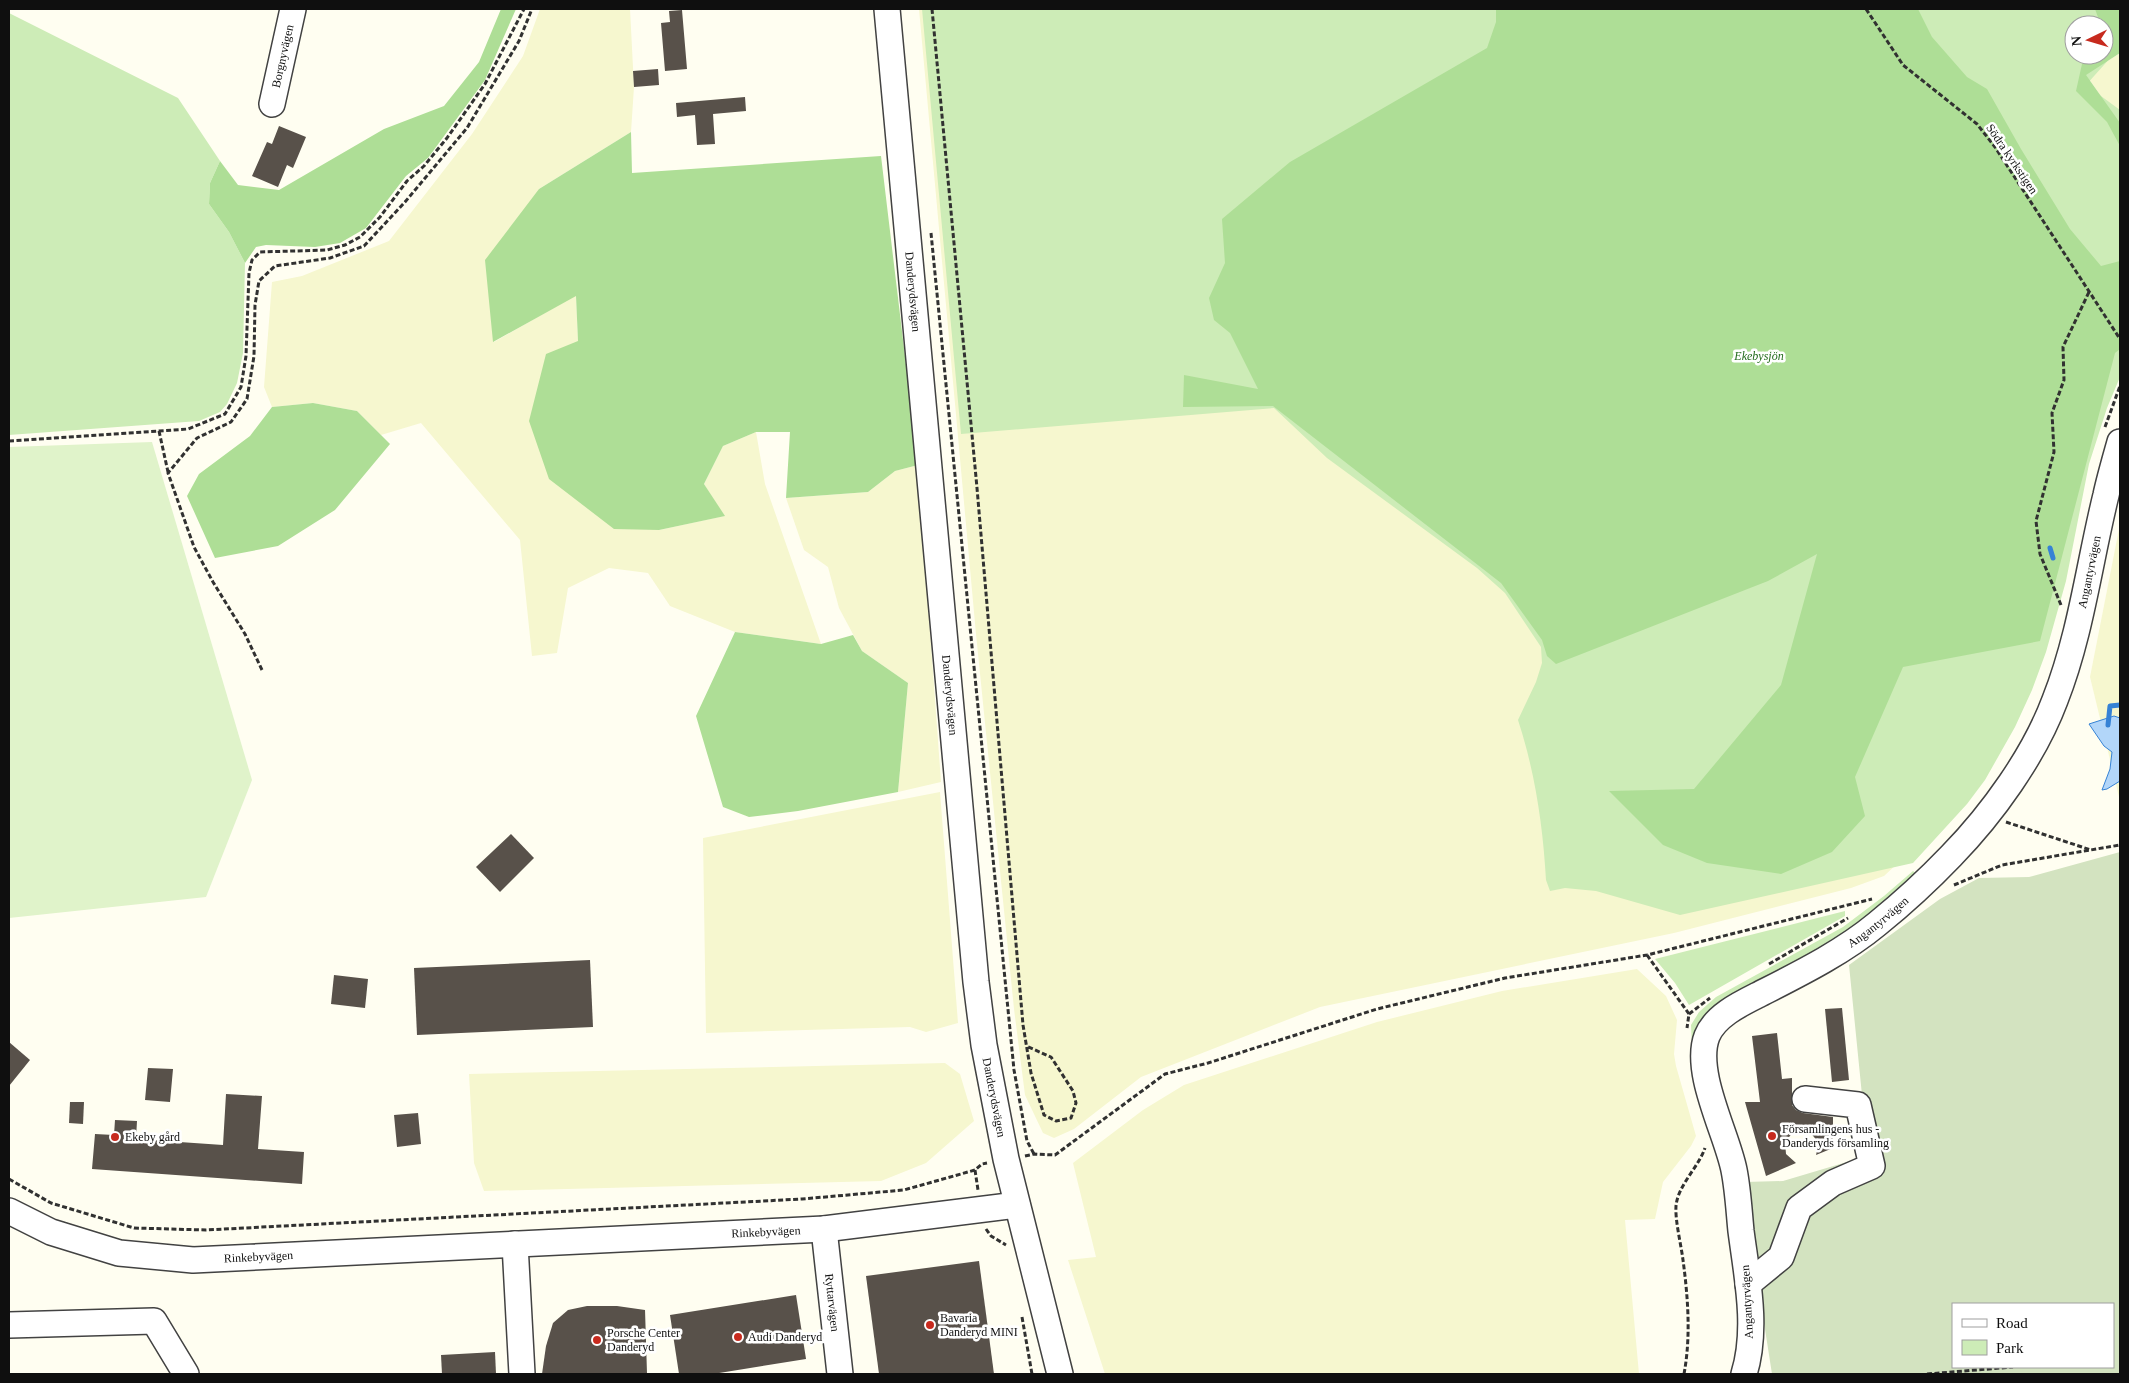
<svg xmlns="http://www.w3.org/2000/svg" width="2129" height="1383" viewBox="0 0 2129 1383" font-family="'Times New Roman',serif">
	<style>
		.farmland { fill: #f6f7cf }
		.green { fill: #cdecb7; fill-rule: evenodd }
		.forest { fill: #aede96 }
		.cemetery { fill: #d3e3c0; fill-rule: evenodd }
		.pitch { fill: #e0f3ca }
		.water { fill: #b2d6f9; stroke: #3582d5 }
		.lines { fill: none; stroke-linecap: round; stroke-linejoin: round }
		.stream { stroke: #3582d5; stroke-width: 5 }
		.building { fill: #58514a }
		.minor-casing { stroke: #424242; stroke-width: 28 }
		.path { stroke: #313131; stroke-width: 3; stroke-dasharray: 5 2.5; stroke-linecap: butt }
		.minor { stroke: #fff; stroke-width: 25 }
		.poi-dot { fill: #c72a1e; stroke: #fff; stroke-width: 2 }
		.labels { text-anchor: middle; stroke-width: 5; stroke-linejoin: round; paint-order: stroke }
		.street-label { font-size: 12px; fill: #0f0f0f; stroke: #fff }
		.park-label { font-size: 12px; font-style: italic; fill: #226b1b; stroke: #fff }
		.poi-label { font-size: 12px; fill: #0f0f0f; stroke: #fff; text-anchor: start }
	</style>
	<rect width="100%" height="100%" fill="#fffef1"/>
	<!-- farmland -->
	<g class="farmland">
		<path d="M540 9H630L634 87 631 132 539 189 494 342 576 295 578 341 659 530 724 516 704 484 723 446 756 432 765 484 821 644 735 632 670 606 648 573 609 568 568 588 557 653 532 656 520 540 421 423 381 435 357 411 313 403 272 407 264 387 272 282 302 276 389 241 472 134 523 56Z"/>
		<path d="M919 9H1208L1273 406 1928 835 1884 876 1851 888 1674 933 1320 1007 1141 1077 1074 1129 1054 1138 1043 1133 1025 1095 1014 1009 976 634Z"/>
		<path d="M2120 53V123L2086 75Z"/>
		<path d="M918 465 941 782 898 792 908 683 862 651 839 608 828 567 804 550 786 498 868 492 895 471Z"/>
		<path d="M2120 524V801L2090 677Z"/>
		<path d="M940 792 958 1023 926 1032 910 1027 706 1033 703 838Z"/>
		<path d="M1637 969 1666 996 1677 1020 1674 1054 1676 1066 1696 1136 1691 1146 1663 1182 1655 1219 1625 1220 1639 1374H1105L1068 1260 1096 1257 1073 1163 1143 1110 1184 1085 1377 1022 1502 991Z"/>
		<path d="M945 1063 960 1074 974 1121 926 1163 881 1181 484 1191 474 1163 469 1074Z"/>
	</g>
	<!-- green -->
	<g class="green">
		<path d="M922 9H2120L2112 56 2086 85 2120 110V377L2107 408 2089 464 2066 581 2046 652 2032 690 2015 727 1985 780 1967 804 1913 863 1680 915 1596 891 1565 888 1550 891 1546 880C1543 826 1535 772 1518 720L1536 682 1542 663 1541 647 1505 593 1477 568 1327 458 1274 408 961 434ZM2074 25H2104V55H2074Z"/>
		<path d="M9 13 178 98 220 161 210 183 209 204 229 232 245 263 243 353 237 383 227 404 220 412 199 421 9 435Z"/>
		<path d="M1913 871 1918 875 1864 923 1715 1008 1697 1026 1692 1046 1691 1025 1699 1012 1716 997 1843 927 1884 896Z"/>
		<path d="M1845 911V916L1689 1005 1675 983 1655 959Z"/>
	</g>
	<!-- forest -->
	<g class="forest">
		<path d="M501 9H516L485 80 428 158 406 176 366 228 340 243 315 247 266 245 256 247 245 263 229 232 209 204 210 183 220 161 238 185 279 190 384 129 444 106 479 62Z"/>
		<path d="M1496 9H1918L1932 37 1967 77 1987 89 2021 149 2070 229 2101 266 2120 261V349L2115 353 2040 641 1903 667 1855 777 1865 816 1832 852 1781 874 1707 863 1663 845 1609 791 1694 789 1781 685 1817 554 1768 581 1556 664 1547 656 1542 640 1501 583 1273 406 1183 407 1184 375 1258 389 1230 333 1214 320 1209 298 1225 263 1222 219 1290 162 1487 48 1496 22Z"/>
		<path d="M2095 9H2120V53L2086 75 2120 123V146L2107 122 2076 91 2084 55H2104V25H2096L2099 20Z"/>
		<path d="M631 132 632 173 881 156 918 465 895 471 868 492 786 498 790 432H756L723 446 704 484 725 516 659 530 614 529 549 479 529 421 546 354 578 341 576 296 493 342 485 260 539 189Z"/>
		<path d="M313 403 357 411 390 444 335 510 278 546 215 558 187 496 199 474 250 436 272 407Z"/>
		<path d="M735 632 821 644 853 635 862 651 908 683 898 792 798 811 749 817 723 807 696 716Z"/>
	</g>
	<!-- cemetery -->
	<path class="cemetery" d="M2120 852V1374H1772L1752 1246 1745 1182 1783 1181 1877 1153 1865 1125 1849 965 1940 899 1979 878 2029 877ZM1953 1304H2113V1367H1953Z"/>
	<!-- pitch -->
	<path class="pitch" d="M152 442 252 780 206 897 9 918V447Z"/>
	<!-- water -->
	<path class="water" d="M2114 716 2120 718V781L2107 789 2102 790 2110 769 2112 752 2104 746 2089 724Z"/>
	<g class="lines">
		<!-- stream -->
		<g class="stream">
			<path d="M2050 548 2053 558"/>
			<path d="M2108 725 2110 706 2120 705"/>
		</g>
	</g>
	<!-- building -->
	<g class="building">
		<path d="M682 10 687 69 665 71 661 23 670 22 669 11Z"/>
		<path d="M658 69 659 85 634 87 633 71Z"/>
		<path d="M745 97 746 111 713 114 715 144 697 145 695 115 677 117 676 103Z"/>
		<path d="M279 126 306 137 293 168 287 165 278 187 252 176 267 142 272 144Z"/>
		<path d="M511 834 534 858 500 892 476 867Z"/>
		<path d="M590 960 593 1027 417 1035 414 968Z"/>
		<path d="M334 975 368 979 365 1008 331 1004Z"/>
		<path d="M1842 1008 1849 1080 1832 1082 1825 1009Z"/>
		<path d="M1777 1033 1782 1079 1792 1078V1105L1796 1110 1803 1113 1833 1117V1148L1816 1155 1819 1143 1809 1131H1794L1785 1142 1786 1154 1796 1163 1766 1176 1745 1102H1760L1752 1036Z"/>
		<path d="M9 1042 30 1060 9 1086Z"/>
		<path d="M148 1068 173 1069 170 1102 145 1100Z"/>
		<path d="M226 1094 262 1096 258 1149 304 1152 302 1184 92 1169 95 1134 114 1135 115 1120 137 1121 136 1139 223 1145Z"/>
		<path d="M70 1102H84L83 1124 69 1123Z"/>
		<path d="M418 1113 421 1144 397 1147 394 1115Z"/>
		<path d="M979 1261 994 1374H879L866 1276Z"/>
		<path d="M796 1295 806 1359 713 1374H679L670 1315Z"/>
		<path d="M587 1306H617L645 1310 647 1374H542L546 1346 553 1323 568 1310Z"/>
		<path d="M495 1352 496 1374H442L441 1355Z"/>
	</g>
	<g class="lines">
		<!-- minor casing -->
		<g class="minor-casing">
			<g id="minor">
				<path id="s1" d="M887 9 976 982 984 1045 1006 1159 1060 1374"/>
				<path id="s2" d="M272 104 293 9"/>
				<path id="s3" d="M9 1211 51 1232 119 1253 193 1260 824 1229 1017 1205"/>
				<path id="s4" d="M824 1229 840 1374"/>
				<path d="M515 1244 522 1374"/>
				<path d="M1748 1284 1781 1257 1799 1208 1833 1183 1872 1166 1858 1105 1805 1099"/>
				<path d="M9 1325 154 1321 186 1374"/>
				<path id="s5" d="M1744 1374C1758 1329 1747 1277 1741 1231 1739 1211 1738 1190 1734 1170 1727 1134 1693 1072 1707 1036 1715 1016 1740 1004 1758 995 1799 974 1842 953 1877 924 1903 903 1928 880 1951 856 1992 814 2034 756 2055 700 2081 634 2089 564 2106 495 2110 477 2115 460 2120 442"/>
			</g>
		</g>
		<!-- path -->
		<g class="path">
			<path d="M932 9 977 488 1023 1025 1031 1073 1044 1115 1056 1121 1071 1118 1076 1103 1073 1091 1051 1057 1026 1046"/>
			<path d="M1866 9 1903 65 1977 124 1995 147 2120 339"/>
			<path d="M931 233 1014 1070 1027 1141 1034 1154"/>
			<path d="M2105 427 2120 386"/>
			<path d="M159 431 168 472"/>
			<path d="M9 441 188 429 225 414 241 387 246 356 249 273 252 260 260 252 327 250 345 245 360 237 380 217 407 181 424 166 447 138 485 84 524 9"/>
			<path d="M2061 605 2040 554 2036 521 2054 452 2052 413 2064 380 2063 347 2089 292"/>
			<path d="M262 670 245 634 213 582 194 547 168 473 197 438 231 422 247 399 254 356 255 305 259 281 275 266 330 258 364 246 405 202 467 128 519 41 532 9"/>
			<path d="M2006 822 2091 850"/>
			<path d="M1954 885 2002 865 2120 845"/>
			<path d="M1647 955 1689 1014 1687 1028"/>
			<path d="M1769 964 1848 918"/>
			<path d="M1689 1014 1710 998"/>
			<path d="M1025 1156 1034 1154 1055 1155 1165 1074 1208 1063 1377 1009 1505 978 1647 955 1872 899"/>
			<path d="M975 1170 978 1190"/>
			<path d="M9 1179 51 1203 134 1228 206 1230 802 1199 904 1190 975 1170 982 1164 987 1163"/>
			<path d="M986 1229 991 1236 1006 1245"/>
			<path d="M1022 1317 1032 1374"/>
			<path d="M1684 1374C1691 1337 1688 1297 1683 1260 1681 1244 1675 1221 1676 1206 1678 1185 1698 1168 1705 1148"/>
			<path d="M1927 1374 2013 1367"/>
		</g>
		<!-- minor -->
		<use href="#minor" class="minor"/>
	</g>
	<!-- markers -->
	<g class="poi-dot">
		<circle cx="1772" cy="1136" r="5"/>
		<circle cx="115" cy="1137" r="5"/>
		<circle cx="930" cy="1325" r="5"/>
		<circle cx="738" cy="1337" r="5"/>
		<circle cx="597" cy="1340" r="5"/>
	</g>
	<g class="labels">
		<!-- street labels -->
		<g class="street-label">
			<text dy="4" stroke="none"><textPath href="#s2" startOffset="49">Borgnyvägen</textPath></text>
			<text transform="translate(2012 159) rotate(56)" y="4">Södra kyrkstigen</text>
			<text dy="4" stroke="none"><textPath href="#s1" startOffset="284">Danderydsvägen</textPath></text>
			<text dy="4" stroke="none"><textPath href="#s5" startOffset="972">Angantyrvägen</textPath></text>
			<text dy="4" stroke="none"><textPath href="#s1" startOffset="689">Danderydsvägen</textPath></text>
			<text dy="4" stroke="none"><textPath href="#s5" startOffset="552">Angantyrvägen</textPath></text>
			<text dy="4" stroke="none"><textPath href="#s1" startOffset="1094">Danderydsvägen</textPath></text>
			<text dy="4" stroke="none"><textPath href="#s3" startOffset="766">Rinkebyvägen</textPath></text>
			<text dy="4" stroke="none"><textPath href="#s3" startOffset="258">Rinkebyvägen</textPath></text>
			<text dy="4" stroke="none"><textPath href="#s4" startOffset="74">Ryttarvägen</textPath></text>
			<text transform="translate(1747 1302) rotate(-93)" y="4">Angantyrvägen</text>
		</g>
		<!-- park labels -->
		<g class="park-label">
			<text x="1759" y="360">Ekebysjön</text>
		</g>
		<!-- poi labels -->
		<g class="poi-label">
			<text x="1782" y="1133">Församlingens hus -<tspan x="1782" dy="14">Danderyds församling</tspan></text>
			<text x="125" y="1141">Ekeby gård</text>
			<text x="940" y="1322">Bavaria<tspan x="940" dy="14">Danderyd MINI</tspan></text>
			<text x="607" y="1337">Porsche Center<tspan x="607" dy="14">Danderyd</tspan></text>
			<text x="748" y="1341">Audi Danderyd</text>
		</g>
	</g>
	<!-- border -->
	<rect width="2129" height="1383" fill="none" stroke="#0f0f0f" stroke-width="20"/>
	<!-- legend -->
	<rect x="1952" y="1303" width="162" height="65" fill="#ffffff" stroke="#9f9f9f"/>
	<rect x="1962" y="1319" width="25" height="8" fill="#ffffff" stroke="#9f9f9f"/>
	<text x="1996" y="1328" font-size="15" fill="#0f0f0f">Road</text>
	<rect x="1962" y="1340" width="25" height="15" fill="#cdecb7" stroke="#9f9f9f"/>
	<text x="1996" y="1353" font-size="15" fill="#0f0f0f">Park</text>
	<!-- north arrow -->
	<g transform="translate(2089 40) rotate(265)"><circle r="24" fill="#ffffff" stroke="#9f9f9f"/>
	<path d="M0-4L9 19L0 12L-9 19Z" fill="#c72a1e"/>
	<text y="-8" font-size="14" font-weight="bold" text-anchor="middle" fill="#0f0f0f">N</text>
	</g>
</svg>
